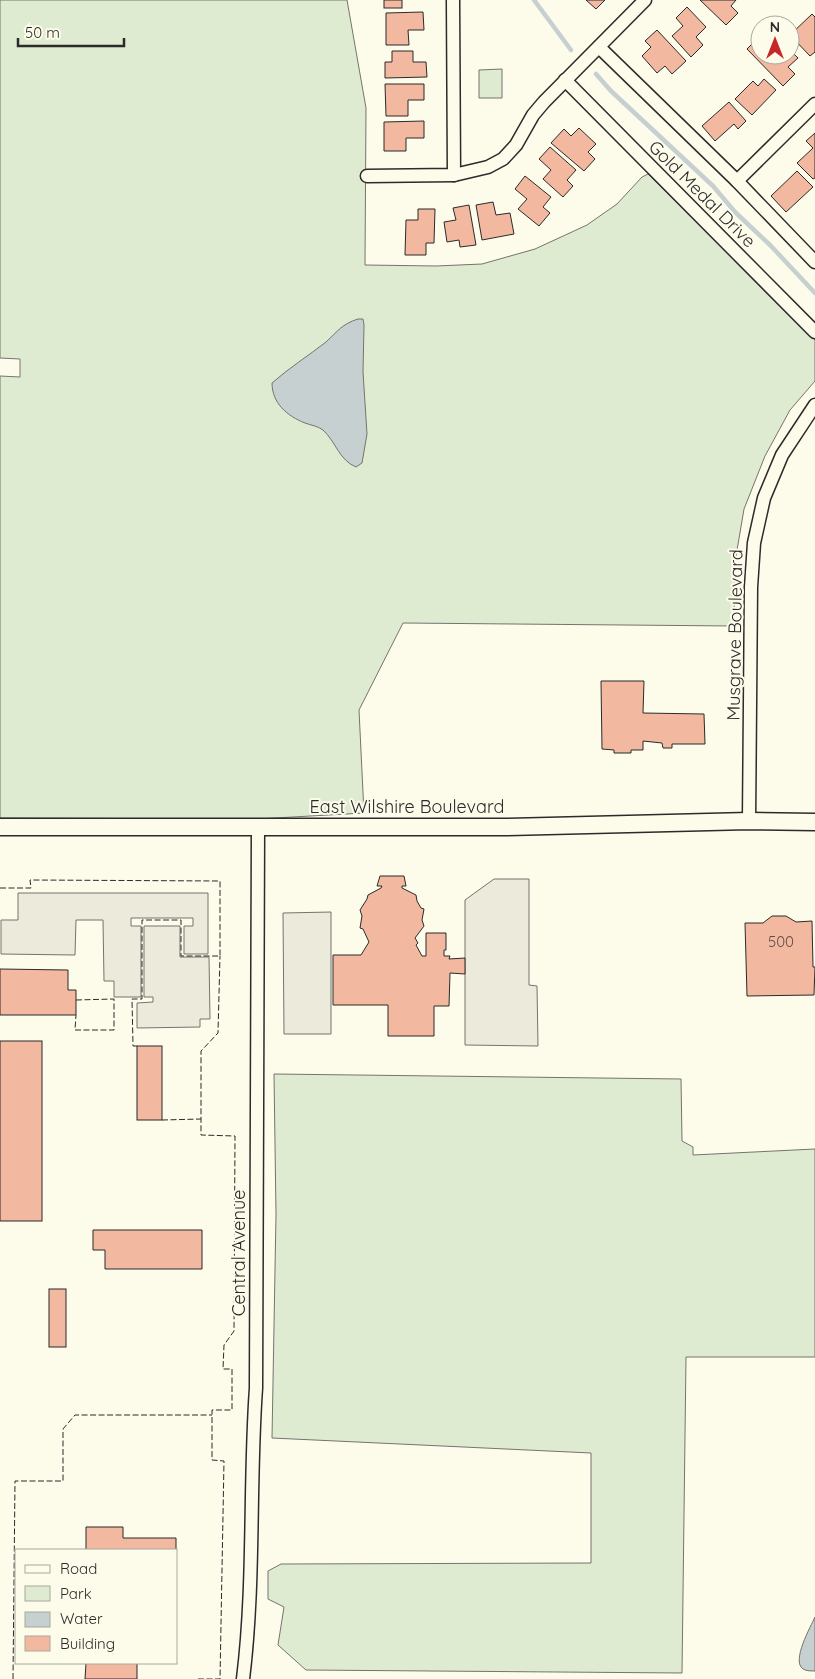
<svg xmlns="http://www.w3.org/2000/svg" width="815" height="1679" viewBox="0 0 815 1679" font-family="Quicksand,sans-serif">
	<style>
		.green { fill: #deebd1; stroke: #74746e }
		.parking { fill: #eceadb; stroke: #74746e }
		.water { fill: #c7d0d0; stroke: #74746e }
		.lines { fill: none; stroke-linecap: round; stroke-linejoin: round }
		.stream { stroke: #c7d0d0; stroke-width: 4.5 }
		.building { fill: #f2b8a0; stroke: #2b2b2b }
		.minor-casing { stroke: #2b2b2b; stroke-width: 15 }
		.tertiary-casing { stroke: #2b2b2b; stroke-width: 19 }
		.minor { stroke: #fdfbea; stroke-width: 12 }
		.tertiary { stroke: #fdfbea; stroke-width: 16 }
		.fence { stroke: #2b2b2b; stroke-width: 1; stroke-dasharray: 6 2.5; stroke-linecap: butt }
		.labels { text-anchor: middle; stroke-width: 4; stroke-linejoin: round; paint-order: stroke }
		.number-label { font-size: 15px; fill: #5d4e48 }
		.street-label { font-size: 18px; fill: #2b2b2b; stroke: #fdfbea }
	</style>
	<rect width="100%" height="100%" fill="#fdfbea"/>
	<!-- green -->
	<g class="green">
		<path d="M0 0H347L366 108 365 265 436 266 482 264 535 249 587 225 617 204 642 177 648 174 815 340V381L790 410 765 456 744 509 735 562 734 626 403 623 359 710 364 813 257 819 0 818V376L20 377V359L0 358Z"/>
		<path d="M502 69V98H479V70Z"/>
		<path d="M274 1074 681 1079 682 1141 693 1147V1155L815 1149V1357H686L682 1673 306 1670 278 1645 284 1607 268 1599V1571L281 1564 591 1563V1453L272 1438 276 1214Z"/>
	</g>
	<!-- parking -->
	<g class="parking">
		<path d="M494 879H529V985L537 986 538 1046 465 1045V900Z"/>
		<path d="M18 893H208V954H184V926H193V918H131V926H141V997H114V981H104L103 920H76L75 955 1 954V920H18Z"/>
		<path d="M331 912V1034H284L283 913Z"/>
		<path d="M144 926H180V957H209L210 1019H200V1027L137 1028V1003L153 1002V997H144Z"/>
	</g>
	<!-- water -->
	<g class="water">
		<path d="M358 319H363L364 325 363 372 367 434 362 463 356 467C339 460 336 442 323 430 318 426 310 425 305 423 287 416 272 403 272 383 289 368 308 356 326 342 338 331 342 324 358 319Z"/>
		<path d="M815 1617V1671C812 1671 806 1671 803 1669 791 1661 811 1626 815 1617Z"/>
	</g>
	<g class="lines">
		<!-- stream -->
		<g class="stream">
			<path d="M534 0 571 50"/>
			<path d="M596 74 611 91 713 186 735 212 771 246 815 293"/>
		</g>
	</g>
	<!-- building -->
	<g class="building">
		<rect x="384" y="0" width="18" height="8"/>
		<path d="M586 0H605L596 9Z"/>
		<path d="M700 0H736L731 6 738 13 726 25Z"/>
		<path d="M687 7 706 27 696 37 703 45 691 57 672 36 683 26 676 18Z"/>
		<path d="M423 12 424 30H408L409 45H386V13Z"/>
		<path d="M812 14 815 17V52L810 56 790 35Z"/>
		<path d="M657 30 686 61 672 74 665 66 657 73 642 56 651 47 645 41Z"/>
		<path d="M756 40 760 45V55H790V50L798 58 788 67 795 74 783 86 747 49Z"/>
		<path d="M392 51H413V62H426L427 77 385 78V62H392Z"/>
		<path d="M764 79 776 90 752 115 735 99 753 81 758 86Z"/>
		<path d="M385 84H424V100H408V116H386Z"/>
		<path d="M729 102 746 121 738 129 734 124 715 141 702 126Z"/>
		<path d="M424 121V138H406V151H384V122Z"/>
		<path d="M579 128 596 144 588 152 595 159 584 171 551 143 564 129 571 136Z"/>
		<path d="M815 133V178L813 179 797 163 813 148 806 141Z"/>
		<path d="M550 147 576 170 567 180 573 186 563 197 543 179 551 170 539 159Z"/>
		<path d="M797 171 813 187 786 212 771 196Z"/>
		<path d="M525 176 551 197 543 207 550 213 539 226 518 209 527 199 515 189Z"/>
		<path d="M493 202 496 215 510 213 514 234 482 240 476 205Z"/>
		<path d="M469 205 476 245 460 247 459 240 447 242 444 222 456 220 453 208Z"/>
		<path d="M418 209H435L434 243H426V255H405L406 220H418Z"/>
		<path d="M601 681H644L643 713 704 714 705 744H672V748H663L662 743 643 741V750H631V753H614V750L602 749Z"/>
		<path d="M380 876H404L406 886H402V888L416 895 417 901 421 908 424 909 422 920 424 926 415 938 418 943 416 945 422 956H426V933H446V950H444V956H450L449 959 465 958V974L450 973 449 1006H434V1036H388V1005H333V955H361L369 942 363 929 360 928 362 916 360 910 367 899 368 895 381 888 382 886H377Z"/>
		<path d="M772 916H786L796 922 812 921 813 967H815L814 995 747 996 745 923H763Z"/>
		<path d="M0 969 68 970V990H76V1015H0Z"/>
		<rect x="0" y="1041" width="42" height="180"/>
		<rect x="137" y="1046" width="25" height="74"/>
		<path d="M93 1230H202V1269H105V1250H93Z"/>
		<rect x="49" y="1289" width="17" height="58"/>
		<path d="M86 1527H123V1538H176V1550H86Z"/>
		<path d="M86 1663H137V1679H85Z"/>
	</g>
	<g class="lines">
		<!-- minor casing -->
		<g class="minor-casing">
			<g id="minor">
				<path d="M453 0 454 175"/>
				<path d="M599 47 737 181 815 262"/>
				<path d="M565 80 815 332"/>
				<path d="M367 176 454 175 488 167 503 159 516 145 533 115 544 102 645 0"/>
				<path d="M737 181 815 104"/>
				<path d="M749 821 751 587 754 543 764 498 782 455 815 405"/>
				<path d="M243 1679C255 1582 249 1485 256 1388L258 827"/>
			</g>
		</g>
		<!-- tertiary casing -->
		<g class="tertiary-casing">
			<path id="tertiary" d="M0 827H506L749 821 815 822"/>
		</g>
		<!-- minor -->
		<use href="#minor" class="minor"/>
		<!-- tertiary -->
		<use href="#tertiary" class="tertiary"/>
		<!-- fence -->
		<g class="fence">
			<path d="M0 888H31L30 880 220 881V956H181V920H142V999H132L133 1046H137"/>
			<path d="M76 1000 114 999V1030H75L76 1015"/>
			<path d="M162 1120 201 1119"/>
			<path d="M13 1679 15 1481H63V1429L75 1415H212"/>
			<path d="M198 1679H220L224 1461 212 1460V1410H232V1369H223L224 1345 234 1331 235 1136 201 1135V1051L218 1033 220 956"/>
		</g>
	</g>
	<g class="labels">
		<!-- number labels -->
		<g class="number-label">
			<text x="781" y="947">500</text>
		</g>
		<!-- street labels -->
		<g class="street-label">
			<text transform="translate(702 194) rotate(45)" y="6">Gold Medal Drive</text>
			<text transform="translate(735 635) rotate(-89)" y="6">Musgrave Boulevard</text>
			<text x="407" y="813">East Wilshire Boulevard</text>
			<text transform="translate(239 1253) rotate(-90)" y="6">Central Avenue</text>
		</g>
	</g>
	<!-- legend -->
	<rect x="15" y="1549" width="162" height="115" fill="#fdfbea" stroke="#a9a89e"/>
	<rect x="25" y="1565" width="25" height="8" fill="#fdfbea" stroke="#a9a89e"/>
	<text x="60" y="1574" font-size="15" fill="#2b2b2b">Road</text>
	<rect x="25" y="1586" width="25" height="15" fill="#deebd1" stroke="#a9a89e"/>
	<text x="60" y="1599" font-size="15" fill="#2b2b2b">Park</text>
	<rect x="25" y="1612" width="25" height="15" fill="#c7d0d0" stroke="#a9a89e"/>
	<text x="60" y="1624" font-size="15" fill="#2b2b2b">Water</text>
	<rect x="25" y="1636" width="25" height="15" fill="#f2b8a0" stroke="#a9a89e"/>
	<text x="60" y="1649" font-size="15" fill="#2b2b2b">Building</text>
	<!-- north arrow -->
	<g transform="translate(775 40)"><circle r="24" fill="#fdfbea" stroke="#a9a89e"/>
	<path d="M0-4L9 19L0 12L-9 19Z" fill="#c62828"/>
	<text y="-8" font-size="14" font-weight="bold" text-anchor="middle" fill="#2b2b2b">N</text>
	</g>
	<!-- scale -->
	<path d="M18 38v8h106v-8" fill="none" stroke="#2b2b2b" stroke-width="2.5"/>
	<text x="25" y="38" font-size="15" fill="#2b2b2b" stroke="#fdfbea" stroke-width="4" paint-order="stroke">50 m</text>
</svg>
